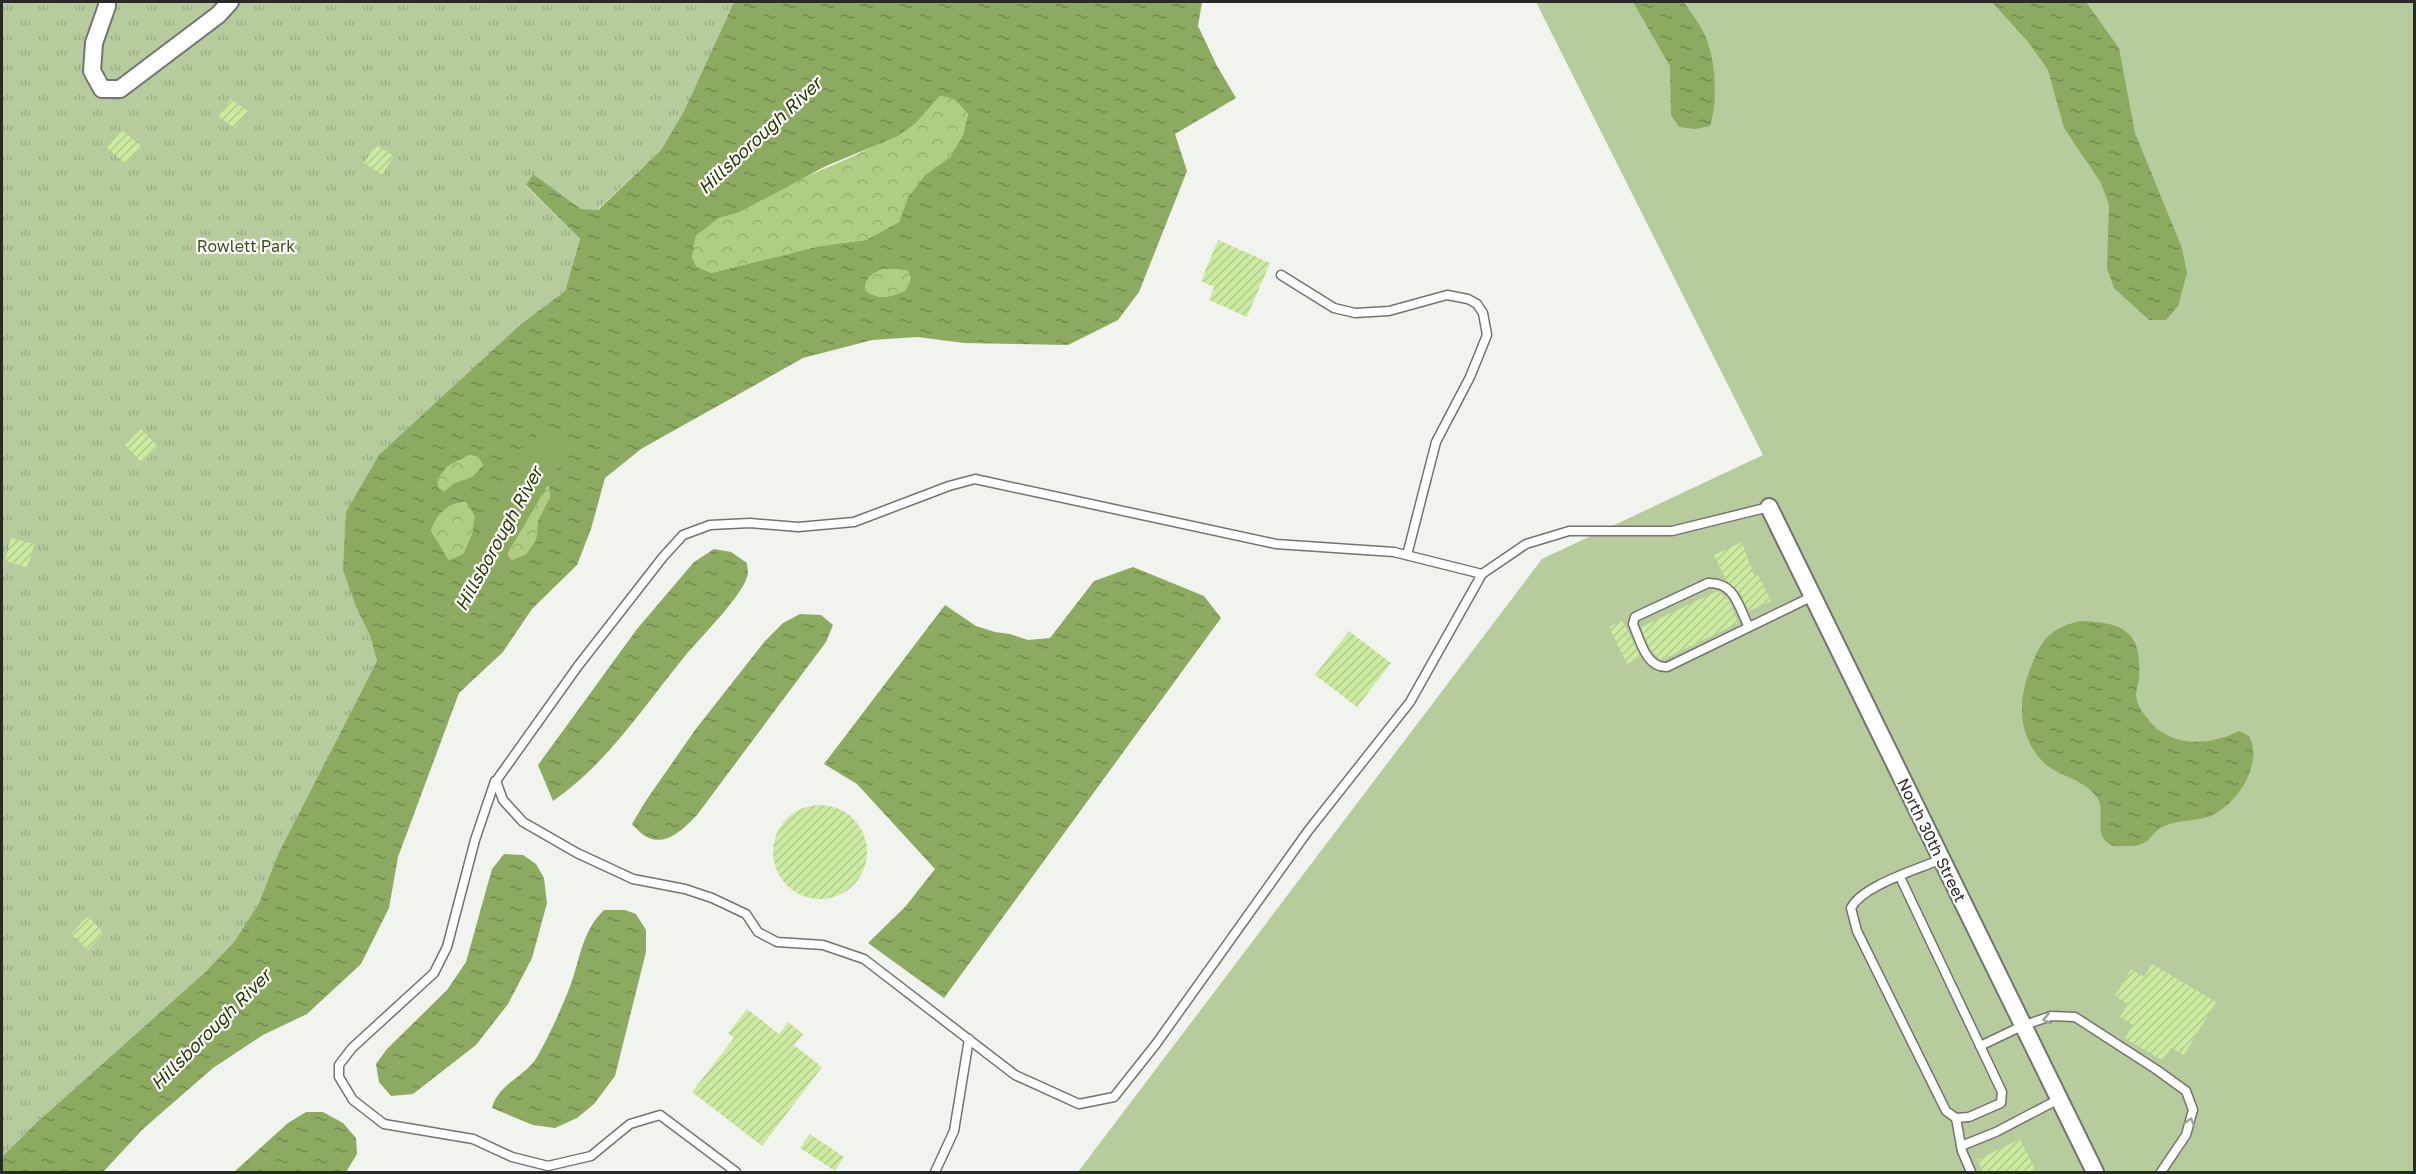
<svg xmlns="http://www.w3.org/2000/svg" width="2416" height="1174" viewBox="0 0 2416 1174" font-family="'Golos Text',sans-serif">
	<style>
		.grass { fill: #b7cb9c }
		.forest { fill: url(#forest-crowns) }
		.park { fill: url(#park-tufts) }
		.water { fill: url(#water-ripples); fill-rule: evenodd }
		.lines { fill: none; stroke-linecap: round; stroke-linejoin: round }
		.river { stroke: #8daa61; stroke-width: 34 }
		.building { fill: url(#building-hatch) }
		.service-casing { stroke: #727470; stroke-width: 11 }
		.minor-casing { stroke: #727470; stroke-width: 20 }
		.service { stroke: #fff; stroke-width: 8 }
		.minor { stroke: #fff; stroke-width: 16 }
		.oneway { stroke: #9f9f9e }
		.labels { text-anchor: middle; stroke-width: 4.5; stroke-linejoin: round; paint-order: stroke }
		.park-label { font-size: 16px; fill: #3c4e1a; stroke: #fff }
		.street-label { font-size: 16px; fill: #292a28; stroke: #fff }
		.water-label { font-size: 18px; font-style: italic; fill: #273800; stroke: #fff }
	</style>
	<defs>
		<pattern id="forest-crowns" width="20" height="18" patternUnits="userSpaceOnUse" patternTransform="scale(1.5)"><rect width="20" height="18" fill="#b0ce83"/><path d="M2 6a3 3 0 1 1 6 0M12 15a3 3 0 1 1 6 0" fill="none" stroke="#97b171"/></pattern>
		<pattern id="park-tufts" width="24" height="20" patternUnits="userSpaceOnUse" patternTransform="scale(1.5)"><rect width="24" height="20" fill="#b7cb9c"/><path d="M3 7l-1-3M5 7V3M7 7l1-3M15 17l-1-3M17 17v-4M19 17l1-3" fill="none" stroke="#9dae86"/></pattern>
		<pattern id="water-ripples" width="26" height="14" patternUnits="userSpaceOnUse" patternTransform="scale(1.5)"><rect width="26" height="14" fill="#8daa61"/><path d="M2 4q2-2 4 0t4 0M15 11q2-2 4 0t4 0" fill="none" stroke="#738b50"/></pattern>
		<pattern id="building-hatch" width="6" height="6" patternUnits="userSpaceOnUse" patternTransform="scale(1.5)"><rect width="6" height="6" fill="#cdeba0"/><path d="M-1 1l2-2M0 6l6-6M5 7l2-2" fill="none" stroke="#b0ca8a"/></pattern>
	</defs>
	<rect width="100%" height="100%" fill="#f1f4ee"/>
	<!-- grass -->
	<path class="grass" d="M1536 2H2414V1172H1078L1542 559 1763 455Z"/>
	<!-- forest -->
	<g class="forest">
		<path d="M940 96 954 99 968 114 963 135 950 157 925 175 908 197 899 222 866 240 820 246 711 273 696 266 692 257 696 236 719 218 738 213 794 182 856 155 915 124Z"/>
		<path d="M883 269H896L908 271 911 279 905 291C889 297 879 301 865 290 865 277 872 274 883 269Z"/>
		<path d="M469 455 478 457 483 465 472 477 454 483 444 493 438 489 437 480 448 466Z"/>
		<path d="M541 480 549 487 550 497 538 520 536 540 526 554 512 560C486 528 509 496 541 480Z"/>
		<path d="M467 502 476 516 472 534 463 554 449 560 431 531C437 513 448 503 467 502Z"/>
	</g>
	<!-- park -->
	<path class="park" d="M2 2H734L684 111 661 150 597 210 581 209 533 174 526 186 580 239 565 291 521 324 460 382 357 609 370 636 377 661 278 854 259 903 234 942 203 974 36 1123 2 1157Z"/>
	<!-- water -->
	<g class="water">
		<path d="M734 2H1202L1198 26 1217 66 1236 98 1175 134 1187 171 1139 292 1118 320 1068 345 964 343 918 337 872 340 803 358 641 449 605 478 591 529 577 565 532 609 503 652 459 693 398 857 389 908 361 964 307 1014 263 1035 213 1068 143 1129 103 1172H2V1157L36 1123 203 974 234 942 259 903 278 854 377 661 370 636 357 609 343 570 346 512 379 455 521 324 565 291 580 239 526 185 533 174 581 209 598 210 661 150 684 111ZM940 96 954 99 968 114 963 135 950 157 925 175 908 197 899 222 866 240 820 246 711 273 696 266 692 257 696 236 719 218 738 213 826 166 898 136 915 124ZM883 269H896L908 271 911 279 905 291C889 297 879 301 865 290 865 277 872 274 883 269ZM469 455 478 457 483 465 472 477 454 483 444 492 439 489 437 480 448 466ZM541 480 549 487 550 497 538 520 536 540 526 554 512 560C486 529 509 495 541 480ZM466 502 475 516 472 534 463 554 449 560 431 531C437 513 448 503 466 502Z"/>
		<path d="M1633 2H1684C1691 13 1701 25 1706 38 1716 62 1718 101 1710 126L1695 129 1679 127 1671 115 1670 66Z"/>
		<path d="M1992 2H2086L2119 48 2135 133 2182 248 2187 273 2178 306 2166 320H2149L2114 288 2107 268 2109 205 2101 183 2064 128 2048 70 2029 43Z"/>
		<path d="M714 549 731 552 747 563C747 567 749 573 747 577 742 596 700 638 685 656 643 707 608 763 553 801L538 765 637 629 694 562Z"/>
		<path d="M1133 567 1204 596 1221 618 944 998 868 943 905 907 935 869 857 784 824 764 945 605 976 626 995 632 1010 634 1028 640 1050 638 1094 581Z"/>
		<path d="M800 614 821 615 833 625 826 642 697 815C684 828 667 847 647 837 642 835 636 828 632 824L645 802 695 730 765 641 783 623Z"/>
		<path d="M2080 621C2098 622 2124 622 2134 641 2139 650 2140 667 2139 677 2139 683 2136 689 2136 695 2137 705 2142 712 2148 719 2169 748 2211 746 2239 731L2249 736C2251 740 2253 745 2253 749 2256 776 2232 808 2208 817 2195 821 2180 820 2167 825 2147 832 2155 847 2125 846 2121 846 2114 847 2111 845 2091 835 2108 811 2096 796 2083 778 2058 777 2043 762 2016 733 2018 698 2032 664 2036 653 2042 641 2051 634 2060 626 2069 624 2080 621Z"/>
		<path d="M504 854 523 855 536 864 544 878 547 903 532 958 508 1004 476 1045 413 1094 391 1096 379 1082 376 1064 387 1049 447 990 466 962 492 869Z"/>
		<path d="M604 910H625L636 914 646 930V952L615 1076 594 1104 577 1118 555 1128 533 1125 492 1108C498 1084 525 1077 537 1057 549 1036 560 1012 569 989 580 961 581 932 604 910Z"/>
		<path d="M306 1112H323L343 1123 356 1138 357 1154 346 1172H234L288 1123Z"/>
	</g>
	<g class="lines">
		<!-- river -->
		<path class="river" d="M475 575 550 448"/>
	</g>
	<!-- building -->
	<g class="building">
		<path d="M231 99 248 111 235 128 218 116Z"/>
		<path d="M122 130 141 146 126 164 107 148Z"/>
		<path d="M376 145 394 156 382 175 364 163Z"/>
		<path d="M1218 240 1270 263 1247 317 1209 300 1214 287 1201 281Z"/>
		<path d="M141 429 158 447 142 463 125 445Z"/>
		<path d="M11 538 34 544 28 568 5 561Z"/>
		<path d="M1742 542 1754 575 1757 573 1771 601 1749 611 1740 593 1726 580 1714 555Z"/>
		<path d="M1718 591 1729 600 1738 623 1662 660 1658 658 1650 649 1641 627Z"/>
		<path d="M1622 620 1641 657 1627 664 1609 627Z"/>
		<path d="M1349 631 1391 663 1357 707 1315 675Z"/>
		<circle cx="820" cy="852" r="47"/>
		<path d="M88 916 104 933 88 950 71 934Z"/>
		<path d="M2152 964 2216 1002 2184 1055 2171 1048 2163 1061 2125 1038 2133 1025 2120 1017 2128 1004 2115 996 2131 969 2144 977Z"/>
		<path d="M747 1009 779 1034 788 1022 803 1034 794 1045 822 1067 762 1146 692 1092 734 1038 728 1033Z"/>
		<path d="M810 1134 844 1157 835 1171 800 1148Z"/>
		<path d="M2020 1139 2037 1173H1984L1977 1160Z"/>
	</g>
	<g class="lines">
		<!-- service casing -->
		<g class="service-casing">
			<g id="service">
				<path d="M1281 275 1334 308 1355 313 1389 311 1447 295 1468 299 1477 304 1483 313 1487 335 1470 377 1436 442 1407 555"/>
				<path d="M1482 574 1410 702 1308 831 1156 1044 1114 1097 1079 1104 1015 1075 864 959 823 945 777 942 758 932 746 914 712 898 685 889 633 879 577 853 523 822 503 800 496 781 578 666 663 557 683 535 710 525 750 523 798 527 854 522 949 486 975 479 1276 544 1394 552 1482 574 1526 544 1569 531H1672L1769 507"/>
				<path d="M1749 627C1738 606 1735 582 1708 583L1635 617 1633 624C1640 640 1646 668 1667 667L1813 596"/>
				<path d="M495 781 475 840 447 947 434 973 352 1048 339 1065V1077L353 1100 384 1124 473 1139 512 1157 548 1166 591 1156 630 1124 660 1115 736 1172"/>
				<path d="M1900 877 2002 1092 2001 1103 1969 1117 1956 1118 1946 1111 1857 931 1851 908C1863 885 1917 870 1941 859"/>
				<path d="M1980 1046 2022 1026 2051 1016 2075 1017 2157 1070 2186 1091 2193 1110 2186 1135 2161 1172"/>
				<path d="M1956 1118 1962 1151 1971 1172"/>
				<path d="M1961 1146 1996 1132 2059 1099"/>
				<path d="M935 1172 954 1131 969 1039"/>
			</g>
		</g>
		<!-- minor casing -->
		<g class="minor-casing">
			<g id="minor">
				<path d="M107 2V6L94 43 92 71 102 89H120L218 15 230 2"/>
				<path d="M1769 507 2095 1172"/>
			</g>
		</g>
		<!-- service -->
		<use href="#service" class="service"/>
		<!-- minor -->
		<use href="#minor" class="minor"/>
	</g>
	<!-- one-way arrows -->
	<defs><path id="oneway-chevron" d="M-2-3.5L2.5 0L-2 3.5" fill="none" stroke-width="1.6" stroke-linecap="round" stroke-linejoin="round" transform="scale(1.5)"/></defs>
	<g class="oneway">
		<use href="#oneway-chevron" transform="translate(2047 1019) rotate(168)"/>
		<use href="#oneway-chevron" transform="translate(2190 1122) rotate(-74)"/>
	</g>
	<g class="labels">
		<!-- park labels -->
		<g class="park-label">
			<text x="246" y="252">Rowlett Park</text>
		</g>
		<!-- street labels -->
		<g class="street-label">
			<text transform="translate(1932 840) rotate(64)" y="6">North 30th Street</text>
		</g>
		<!-- water labels -->
		<g class="water-label">
			<text transform="translate(760 136) rotate(-43)" y="6">Hillsborough River</text>
			<text transform="translate(499 539) rotate(-61)" y="6">Hillsborough River</text>
			<text transform="translate(211 1030) rotate(-45)" y="6">Hillsborough River</text>
		</g>
	</g>
	<!-- border -->
	<rect width="2416" height="1174" fill="none" stroke="#292a28" stroke-width="6"/>
</svg>
